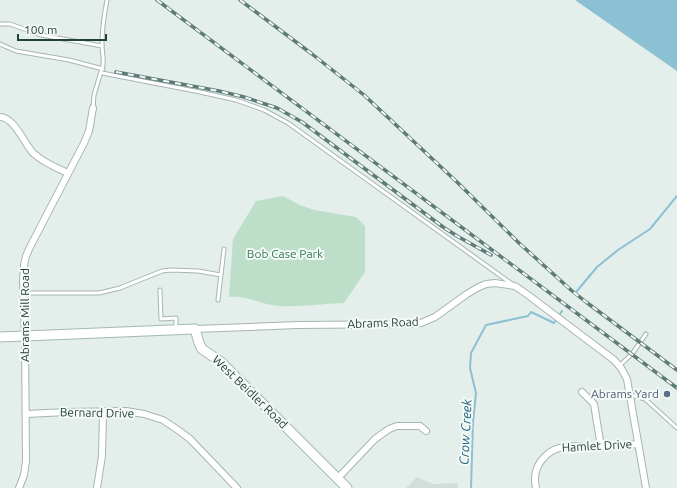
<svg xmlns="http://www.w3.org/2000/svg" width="677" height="488" viewBox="0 0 677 488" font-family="Ubuntu,sans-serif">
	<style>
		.built { fill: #d2deda }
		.green { fill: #bddfca }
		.water { fill: #8cc1d3 }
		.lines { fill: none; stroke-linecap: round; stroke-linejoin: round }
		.stream { stroke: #8cc1d3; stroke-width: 2 }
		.lane-casing { stroke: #a6b6b3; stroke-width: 5 }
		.street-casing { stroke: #a6b6b3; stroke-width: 8 }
		.secondary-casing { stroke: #a3bab4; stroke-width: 11 }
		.lane { stroke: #fff; stroke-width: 3 }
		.street { stroke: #fff; stroke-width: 6 }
		.secondary { stroke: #fff; stroke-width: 9 }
		.rail-casing { stroke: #5e7b77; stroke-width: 3.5 }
		.rail { stroke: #f5faf8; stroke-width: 2; stroke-dasharray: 6; stroke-linecap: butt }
		.service-dot { fill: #5c6f8a; stroke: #f5faf8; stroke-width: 1.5 }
		.labels { text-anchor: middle; stroke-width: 4; stroke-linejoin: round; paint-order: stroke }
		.park-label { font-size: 12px; fill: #2c7852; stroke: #f5faf8 }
		.street-label { font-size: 12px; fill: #23403b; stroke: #f5faf8 }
		.service-label { font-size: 12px; fill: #4e5e75; stroke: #f5faf8; text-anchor: end }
		.water-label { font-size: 13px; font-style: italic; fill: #1c637e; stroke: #f5faf8 }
	</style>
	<rect width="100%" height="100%" fill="#e4eeeb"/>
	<!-- built -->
	<path class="built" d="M417 477 433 484 458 483V488H406Z"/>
	<!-- green -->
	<path class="green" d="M283 196 300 205 314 210 356 217 365 226V272L344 303C322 304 300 307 278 306 261 304 246 295 229 297L233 239 256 201Z"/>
	<!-- water -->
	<path class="water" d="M575 0H677V71Z"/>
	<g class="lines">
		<!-- stream -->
		<g class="stream">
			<path d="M577 291 597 267 618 250 650 229 677 196"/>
			<path d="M471 488 473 422 476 393 470 368 471 353 486 325 528 316 531 312 554 323 562 311"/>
		</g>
		<!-- lane casing -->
		<g class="lane-casing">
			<g id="lane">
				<path d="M0 24H10L41 35 102 46"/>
				<path d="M0 44 16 51 69 60 103 69"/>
				<path d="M102 73 200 92 236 100 264 110 288 123 512 284"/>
				<path d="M93 108 94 95 103 65C104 58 102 52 102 45 102 30 104 15 107 0"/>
				<path d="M160 290 161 319 176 318V328"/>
				<path d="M24 293H99L120 288 162 271 171 270 198 271 221 275"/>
				<path d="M218 300 224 249"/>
				<path d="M619 366 632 354 646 334"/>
				<path d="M631 395 645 399 677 428"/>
			</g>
		</g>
		<!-- street casing -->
		<g class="street-casing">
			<g id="street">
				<path d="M0 117C14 117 24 143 33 153 43 162 56 168 68 173"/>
				<path d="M195 329 298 325 413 324 421 323 435 317 467 294 477 288 486 284 495 283 515 286 528 295 614 360 621 368 627 379 646 488"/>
				<path d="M582 392 594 404 601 447"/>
				<path d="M26 414 67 412 126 411 144 414 163 420 178 430 190 439 237 488"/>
				<path d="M338 478 375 439 389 429 397 426H420L426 431"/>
				<path d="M19 488 24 475 26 461 25 336 23 280 24 265 26 256 30 247 84 143 89 131 93 108"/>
				<path d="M97 488 102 456 103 412"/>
				<path d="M536 488C534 479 535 469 541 461 556 441 576 447 598 447 611 447 625 445 638 444"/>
			</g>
		</g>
		<!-- secondary casing -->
		<g class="secondary-casing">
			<path id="secondary" d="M0 337 195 329 199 343 202 349 221 362 347 488"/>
		</g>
		<!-- lane -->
		<use href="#lane" class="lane"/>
		<!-- street -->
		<use href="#street" class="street"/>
		<!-- secondary -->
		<use href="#secondary" class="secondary"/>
		<!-- rail casing -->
		<g class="rail-casing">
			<g id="rail">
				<path d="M157 0 677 388"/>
				<path d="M240 0 312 54 364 95 457 182 519 243 571 290 586 302 677 370"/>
				<path d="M116 72 181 84 219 91 244 97 277 108 302 122 443 227 457 236 491 255"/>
			</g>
		</g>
		<!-- rail -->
		<use href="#rail" class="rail"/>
	</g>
	<!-- markers -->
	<circle class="service-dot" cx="667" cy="394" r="4"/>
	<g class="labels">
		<!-- park labels -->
		<g class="park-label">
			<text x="285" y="258">Bob Case Park</text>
		</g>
		<!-- street labels -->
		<g class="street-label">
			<text transform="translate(25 315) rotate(-90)" y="4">Abrams Mill Road</text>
			<text transform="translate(383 323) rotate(-2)" y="4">Abrams Road</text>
			<text transform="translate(250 392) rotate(44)" y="4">West Beidler Road</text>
			<text transform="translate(97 413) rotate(1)" y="4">Bernard Drive</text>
			<text transform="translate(597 446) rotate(-3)" y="4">Hamlet Drive</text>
		</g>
		<!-- service labels -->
		<g class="service-label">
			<text x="659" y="398">Abrams Yard</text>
		</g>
		<!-- water labels -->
		<g class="water-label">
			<text transform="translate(465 432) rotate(-87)" y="5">Crow Creek</text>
		</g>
	</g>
	<!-- scale -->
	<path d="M18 34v6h88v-6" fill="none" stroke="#23403b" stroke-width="2"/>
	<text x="24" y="34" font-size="12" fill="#23403b" stroke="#f5faf8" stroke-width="3" paint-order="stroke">100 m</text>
</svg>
